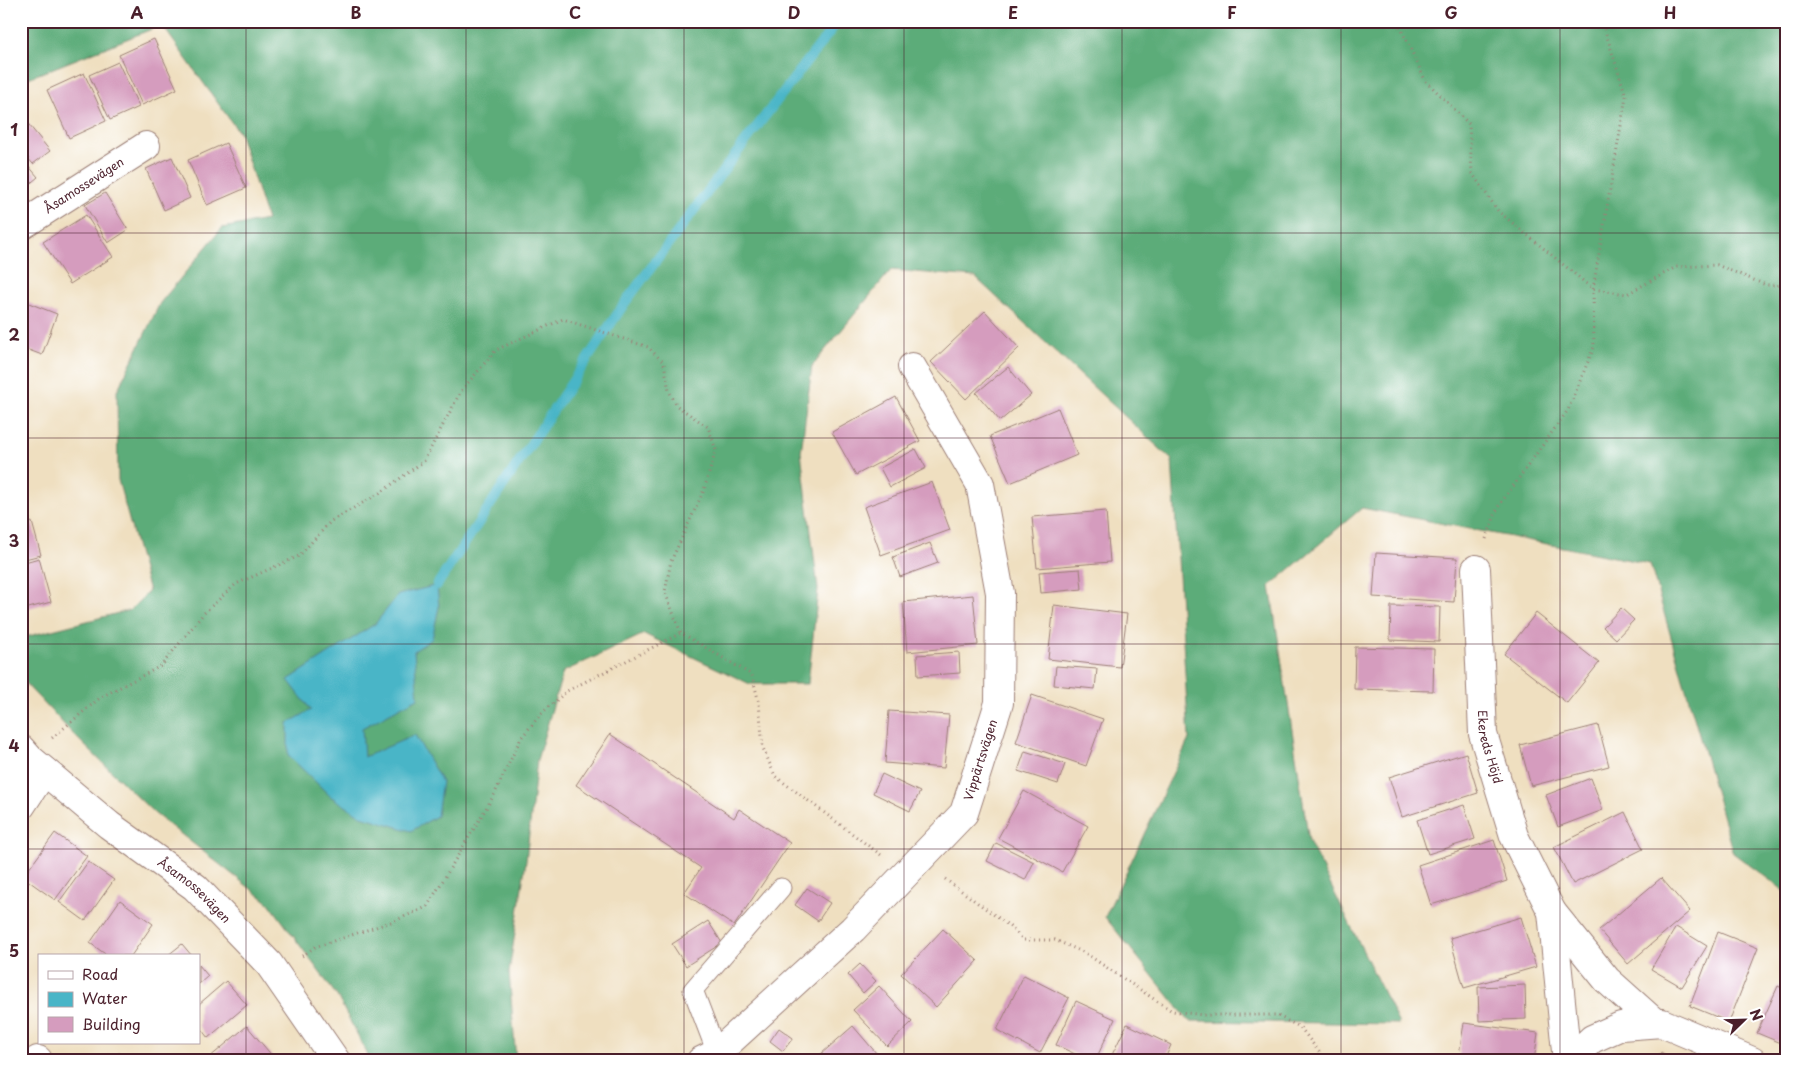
<svg xmlns="http://www.w3.org/2000/svg" width="1807" height="1082" viewBox="0 0 1807 1082" font-family="'Playpen Sans',sans-serif">
	<style>
		.forest { fill: #5cac79; stroke: #536652 }
		.water { fill: #49b5c7; stroke: #4a6a79 }
		.lines { fill: none; stroke-linecap: round; stroke-linejoin: round }
		.stream { stroke: #49b5c7; stroke-width: 10 }
		.building { fill: #d59cbe }
		.service-casing { stroke: #9c7f76; stroke-width: 21 }
		.minor-casing { stroke: #9c7f76; stroke-width: 30 }
		.path { stroke: #9c7f76; stroke-width: 3; stroke-dasharray: 1 4; stroke-linecap: butt }
		.service { stroke: #fff; stroke-width: 19 }
		.minor { stroke: #fff; stroke-width: 28 }
		.grid { fill: none; stroke: #4a1f2b; stroke-width: 1; stroke-opacity: 0.55 }
		.labels { text-anchor: middle; stroke-width: 4; stroke-linejoin: round; paint-order: stroke }
		.street-label { font-size: 12px; fill: #4a1f2b; stroke: #fff }
		.neatline { fill: none; stroke: #4a1f2b; stroke-width: 2 }
		.grid-label { font-size: 16px; text-anchor: middle; font-weight: bold; fill: #4a1f2b }
	</style>
	<rect width="100%" height="100%" fill="#fff"/>
	<filter id="ink" filterUnits="userSpaceOnUse"><feTurbulence type="fractalNoise" baseFrequency=".02" numOctaves="2"/><feDisplacementMap in="SourceGraphic" scale="10" xChannelSelector="R" yChannelSelector="G"/><feConvolveMatrix kernelMatrix="1 2 1 2 8 2 1 2 1" color-interpolation-filters="sRGB"/></filter>
	<filter id="wash" filterUnits="userSpaceOnUse"><feTurbulence type="fractalNoise" baseFrequency=".0096" numOctaves="4" result="noise"/><feDisplacementMap in="SourceGraphic" scale="20" xChannelSelector="R" yChannelSelector="G"/><feGaussianBlur stdDeviation="1.12" result="paint"/><feColorMatrix in="noise" values="0 0 0 0 0 0 0 0 0 0 0 0 0 0 0 0 0 1.4 0 .05"/><feComposite in="paint" operator="in"/></filter>
	<g filter="url(#wash)">
		<rect width="100%" height="100%" fill="#efdfc0"/>
		<!-- forest -->
		<path class="forest" d="M21 21H1786V892L1733 853 1650 564 1362 508 1270 586 1309 841 1399 1024 1189 1021 1105 917 1189 739 1172 460 975 277 891 270 812 366 801 452 818 589 808 684H750L644 634 563 672 537 760 526 861 509 972 516 1061H371L337 996 269 903 154 813 75 736 21 679V638L130 610 149 591 118 480 117 391 160 303 222 228 267 220 240 134 162 25 21 81Z"/>
		<!-- water -->
		<path class="water" d="M437 585 439 607 432 639 414 651 418 698 362 728 364 757 415 735 442 782 437 816 411 831 361 816 330 796 288 755V723L311 710 288 680 375 624 398 595Z"/>
		<g class="lines">
			<!-- stream -->
			<path class="stream" d="M437 585 624 304 726 167 838 21"/>
		</g>
		<g id="blocks">
			<!-- building -->
			<g class="building">
				<path d="M154 39 177 89 142 105 119 55Z"/>
				<path d="M118 62 139 107 110 120 89 75Z"/>
				<path d="M84 73 106 121 69 138 47 90Z"/>
				<path d="M21 115 50 151 33 164 21 150Z"/>
				<path d="M226 143 246 188 207 205 188 160Z"/>
				<path d="M21 157 38 177 21 191Z"/>
				<path d="M172 157 190 198 164 210 146 169Z"/>
				<path d="M105 193 128 230 108 243 85 205Z"/>
				<path d="M86 215 113 257 70 284 43 242Z"/>
				<path d="M21 300 57 314 42 355 21 347Z"/>
				<path d="M985 311 1019 348 966 399 931 362Z"/>
				<path d="M1008 367 1031 395 1000 421 976 393Z"/>
				<path d="M896 397 920 441 856 475 832 432Z"/>
				<path d="M1058 408 1077 455 1010 483 990 436Z"/>
				<path d="M916 449 926 468 890 487 880 468Z"/>
				<path d="M932 482 950 530 881 555 864 507Z"/>
				<path d="M21 488 30 520 21 522Z"/>
				<path d="M1106 511 1110 562 1037 568 1032 517Z"/>
				<path d="M32 522 41 555 21 560V525Z"/>
				<path d="M930 543 938 563 900 577 893 557Z"/>
				<path d="M1376 553 1457 558 1454 602 1373 597Z"/>
				<path d="M39 558 51 602 21 610V563Z"/>
				<path d="M1080 569 1082 589 1041 593 1039 572Z"/>
				<path d="M973 595 978 645 907 652 903 602Z"/>
				<path d="M1054 605 1127 614 1120 667 1048 659Z"/>
				<path d="M1391 606 1440 607 1439 642 1390 640Z"/>
				<path d="M1621 608 1634 620 1616 639 1603 627Z"/>
				<path d="M1536 613 1599 663 1567 703 1504 654Z"/>
				<path d="M1355 647 1434 649 1433 691 1354 689Z"/>
				<path d="M959 652 960 673 918 676 917 655Z"/>
				<path d="M1056 666 1097 669 1095 689 1054 685Z"/>
				<path d="M1032 695 1103 719 1086 766 1016 742Z"/>
				<path d="M889 711 949 715 944 768 885 763Z"/>
				<path d="M1598 725 1609 766 1531 786 1520 745Z"/>
				<path d="M610 734 734 818 739 809 790 843 734 926 684 893 701 868 576 785Z"/>
				<path d="M1025 751 1065 764 1058 784 1018 771Z"/>
				<path d="M1466 753 1478 793 1402 817 1389 777Z"/>
				<path d="M882 774 920 792 910 811 873 793Z"/>
				<path d="M1591 778 1603 810 1558 827 1546 795Z"/>
				<path d="M1024 791 1088 826 1062 872 998 838Z"/>
				<path d="M1464 805 1475 839 1428 854 1417 820Z"/>
				<path d="M1625 812 1643 849 1573 884 1554 847Z"/>
				<path d="M55 833 87 856 55 900 23 877Z"/>
				<path d="M1494 840 1507 881 1431 905 1418 865Z"/>
				<path d="M996 843 1034 862 1025 880 987 861Z"/>
				<path d="M88 862 114 880 85 921 59 902Z"/>
				<path d="M1661 878 1690 911 1628 964 1599 930Z"/>
				<path d="M807 888 830 903 818 921 795 905Z"/>
				<path d="M120 900 153 924 131 956H108L90 943Z"/>
				<path d="M1521 917 1536 967 1464 988 1450 938Z"/>
				<path d="M708 921 722 943 686 966 672 944Z"/>
				<path d="M1676 927 1707 946 1682 987 1651 969Z"/>
				<path d="M943 929 978 961 936 1007 901 974Z"/>
				<path d="M1718 932 1758 948 1729 1022 1690 1006Z"/>
				<path d="M182 944 192 956H167Z"/>
				<path d="M860 964 876 981 863 993 848 975Z"/>
				<path d="M199 965 208 976 199 984Z"/>
				<path d="M1024 975 1069 998 1040 1053 997 1030Z"/>
				<path d="M226 981 247 1005 208 1038 199 1026V1004Z"/>
				<path d="M1525 985 1526 1019 1479 1021 1478 987Z"/>
				<path d="M879 986 912 1022 887 1046 853 1010Z"/>
				<path d="M1778 986 1786 990V1045L1757 1033Z"/>
				<path d="M1076 1001 1115 1019 1095 1061H1090L1056 1045Z"/>
				<path d="M1464 1023 1538 1033 1534 1061H1458Z"/>
				<path d="M1127 1024 1171 1045 1164 1061H1109Z"/>
				<path d="M247 1026 274 1058 270 1061H212L209 1058Z"/>
				<path d="M853 1026 883 1061H813Z"/>
				<path d="M779 1028 793 1038 783 1051 770 1041Z"/>
				<path d="M1661 1052 1675 1061H1655Z"/>
				<path d="M120 1053 122 1061H89V1060Z"/>
			</g>
		</g>
	</g>
	<g filter="url(#ink)">
		<use href="#blocks" fill-opacity="0" stroke="#9c7f76" stroke-width="1"/>
		<g class="lines">
			<!-- service casing -->
			<g class="service-casing">
				<path id="service" d="M717 1053 693 990 781 888"/>
			</g>
			<!-- minor casing -->
			<g class="minor-casing">
				<g id="minor">
					<path id="s1" d="M21 226 146 146"/>
					<path id="s2" d="M1476 569 1483 734 1514 836 1552 912 1567 1061"/>
					<path id="s3" d="M21 749 29 758 109 825 195 887 269 964 336 1061"/>
					<path d="M21 806 44 771"/>
					<path d="M1552 912 1607 980 1655 1023"/>
					<path d="M38 1060V1061"/>
					<path id="s4" d="M701 1061 717 1053 853 929 964 813 999 703 1000 593 980 484 912 367"/>
					<path d="M1569 1061 1592 1039 1621 1026 1662 1023 1752 1061"/>
				</g>
			</g>
			<!-- path -->
			<g class="path">
				<path d="M1398 22 1425 80 1469 124 1472 173 1498 211 1593 289 1627 294 1676 267 1717 265 1766 285 1786 286"/>
				<path d="M1486 539 1498 507 1568 410 1594 347 1593 289 1626 96 1602 21"/>
				<path d="M52 738 101 697 161 666 204 613 236 584 299 556 331 521 380 493 424 461 461 391 496 350 563 319 648 347 664 363 669 391 677 406 708 427 716 450 704 490 671 561 665 592 681 633 752 675 759 703 763 748 775 776 881 855"/>
				<path d="M945 879 1008 925 1024 940H1055L1085 953 1172 1011 1203 1015H1276L1300 1027 1323 1057 1329 1061"/>
				<path d="M302 956 315 947 394 921 427 907 494 795 521 738 541 714 567 691 681 633"/>
			</g>
			<!-- service -->
			<use href="#service" class="service"/>
			<!-- minor -->
			<use href="#minor" class="minor"/>
		</g>
	</g>
	<!-- grid -->
	<path class="grid" d="M246 21V1061M466 21V1061M684 21V1061M904 21V1061M1122 21V1061M1341 21V1061M1560 21V1061M21 233H1786M21 438H1786M21 644H1786M21 849H1786"/>
	<g class="labels">
		<!-- street labels -->
		<g class="street-label">
			<text dy="4" stroke="none"><textPath href="#s1" startOffset="75">Åsamossevägen</textPath></text>
			<text dy="4" stroke="none"><textPath href="#s2" startOffset="179">Ekereds Höjd</textPath></text>
			<text dy="4" stroke="none"><textPath href="#s4" startOffset="418">Vippärtsvägen</textPath></text>
			<text dy="4" stroke="none"><textPath href="#s3" startOffset="224">Åsamossevägen</textPath></text>
		</g>
	</g>
	<!-- margin -->
	<rect width="1807" height="1082" fill="none" stroke="#fff" stroke-width="55"/>
	<!-- legend -->
	<rect x="38" y="954" width="162" height="90" fill="#ffffff" stroke="#b7a5aa"/>
	<rect x="48" y="971" width="25" height="8" fill="#ffffff" stroke="#b7a5aa"/>
	<text x="82" y="980" font-size="15" fill="#4a1f2b">Road</text>
	<rect x="48" y="992" width="25" height="15" fill="#49b5c7" stroke="#b7a5aa"/>
	<text x="82" y="1004" font-size="15" fill="#4a1f2b">Water</text>
	<rect x="48" y="1017" width="25" height="15" fill="#d59cbe" stroke="#b7a5aa"/>
	<text x="82" y="1030" font-size="15" fill="#4a1f2b">Building</text>
	<!-- north arrow -->
	<g transform="translate(1744 1020) rotate(67)" stroke="#ffffff" stroke-width="4" paint-order="stroke">
	<path d="M0-4L9 19L0 12L-9 19Z" fill="#4a1f2b"/>
	<text y="-8" font-size="14" font-weight="bold" text-anchor="middle" fill="#4a1f2b">N</text>
	</g>
	<rect x="28" y="28" width="1752" height="1026" class="neatline"/>
	<g class="grid-label">
		<text x="137" y="19">A</text>
		<text x="356" y="19">B</text>
		<text x="575" y="19">C</text>
		<text x="794" y="19">D</text>
		<text x="1013" y="19">E</text>
		<text x="1232" y="19">F</text>
		<text x="1451" y="19">G</text>
		<text x="1670" y="19">H</text>
		<text x="14" y="136">1</text>
		<text x="14" y="341">2</text>
		<text x="14" y="547">3</text>
		<text x="14" y="752">4</text>
		<text x="14" y="957">5</text>
	</g>
</svg>
